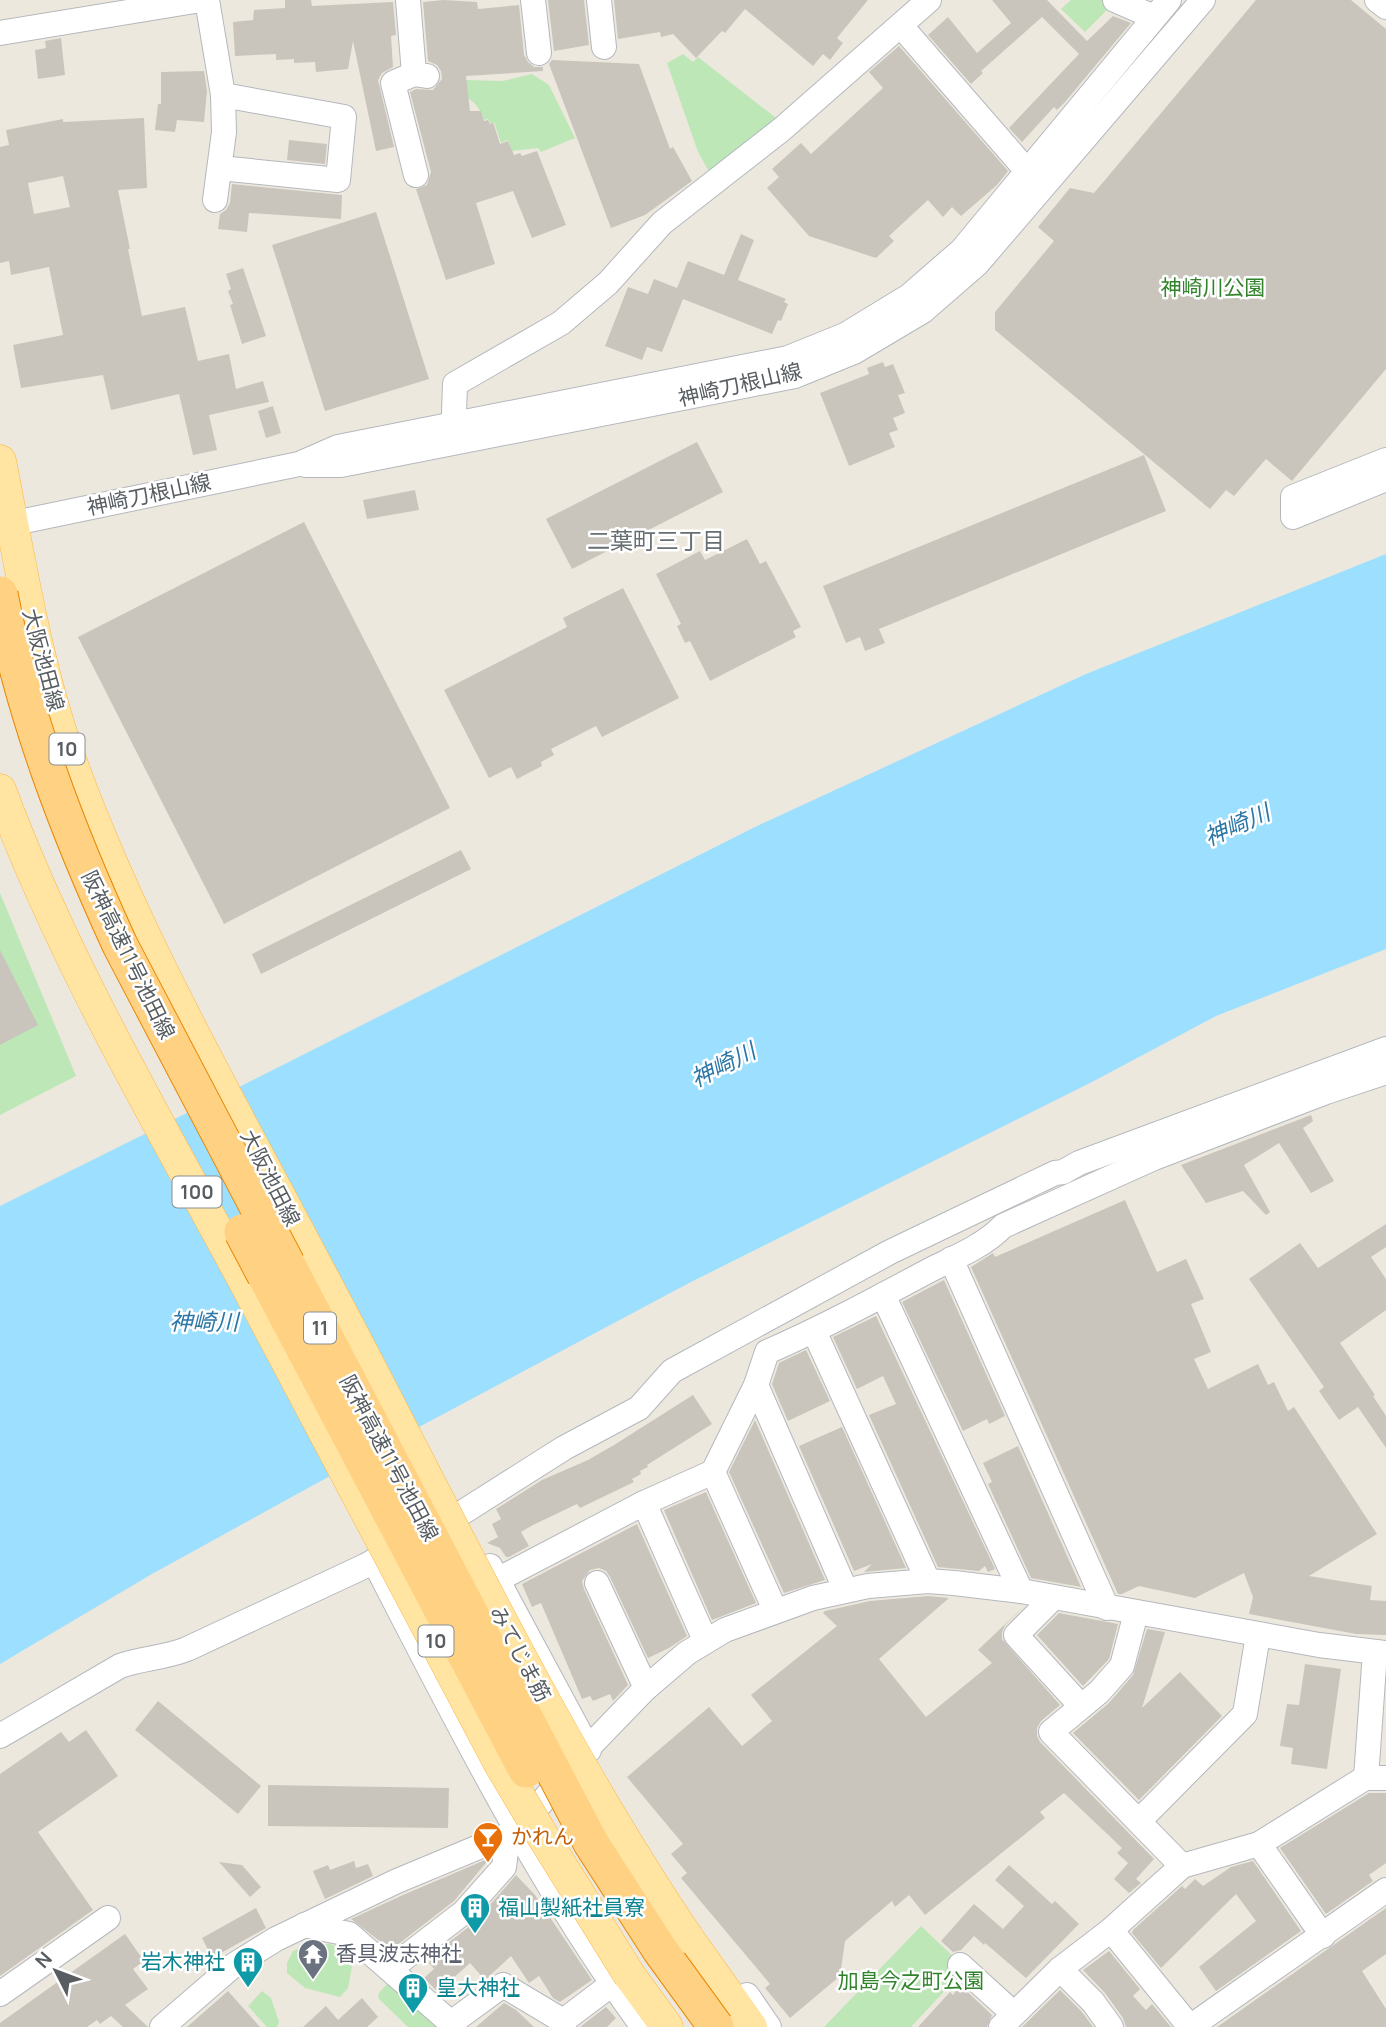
<svg xmlns="http://www.w3.org/2000/svg" width="1386" height="2027" viewBox="0 0 1386 2027" font-family="Manrope,'Noto Sans JP',sans-serif">
	<style>
		.green { fill: #bde7b7 }
		.water { fill: #9cdfff }
		.building { fill: #c9c5bd; fill-rule: evenodd }
		.lines { fill: none; stroke-linecap: round; stroke-linejoin: round }
		.minor-casing { stroke: #b4b8bd; stroke-width: 26 }
		.major-casing { stroke: #feb545; stroke-width: 33 }
		.minor { stroke: #fff; stroke-width: 24 }
		.major { stroke: #ffe5a1; stroke-width: 32 }
		.major-bridge-casing { stroke: #feb545; stroke-width: 33; stroke-linecap: butt }
		.highway-bridge-casing { stroke: #eb8600; stroke-width: 37; stroke-linecap: butt }
		.major-bridge { stroke: #ffe5a1; stroke-width: 32 }
		.highway-bridge { stroke: #ffd183; stroke-width: 35 }
		.labels { text-anchor: middle; stroke-width: 5; stroke-linejoin: round; paint-order: stroke }
		.shield { fill: #fff; stroke: #898e90; stroke-width: 2 }
		.shield-label { font-size: 19px; font-weight: bold; fill: #575d61 }
		.park-label { font-size: 21px; fill: #32842c; stroke: #fff }
		.street-label { font-size: 21px; fill: #575d61; stroke: #fff }
		.food-label { font-size: 21px; fill: #c56008; stroke: #fff; text-anchor: start }
		.culture-label { font-size: 21px; fill: #0d838f; stroke: #fff; text-anchor: start }
		.worship-label { font-size: 21px; fill: #5b616d; stroke: #fff; text-anchor: start }
		.neighbourhood-label { font-size: 23px; fill: #686f73; stroke: #fff }
		.water-label { font-size: 23px; font-style: italic; fill: #2d77a7; stroke: #fff }
	</style>
	<rect width="100%" height="100%" fill="#ede8de"/>
	<!-- green -->
	<g class="green">
		<path d="M1071 0H1104L1113 4 1085 32 1061 9Z"/>
		<path d="M683 54 693 62 698 57 781 122 711 175 698 152 667 63Z"/>
		<path d="M532 74 549 85 575 138 541 152 538 148 512 151 508 140 501 143 494 122 490 123 488 119 484 120C480 107 473 99 459 94L465 80 503 81Z"/>
		<path d="M0 893 76 1076 0 1115Z"/>
		<path d="M921 1926 959 1962 962 1972 911 2027H824Z"/>
		<path d="M330 1944 346 1949 353 1961 348 1988 340 1997 305 1988 287 1973V1963L293 1951 308 1945Z"/>
		<path d="M386 1985H391L437 2027H408L378 1998 379 1993Z"/>
		<path d="M262 1991 271 1998 279 2022 277 2027H267L248 2006Z"/>
	</g>
	<!-- water -->
	<path class="water" d="M1386 554V949L1216 1016 1092 1082 689 1283 419 1427 152 1574 0 1664V1206L239 1087 755 827 1086 674Z"/>
	<!-- building -->
	<g class="building">
		<path d="M285 0H311L312 6 393 2 396 35 391 36 393 67 382 73 378 80 394 147 376 151 353 41 348 69 316 72 315 62 294 63V59L276 60V54L235 56 233 22 253 20 254 10 285 8Z"/>
		<path d="M443 0 477 2 478 9 519 5 524 55 528 62 534 67H543V71L466 76 470 111H481L484 121 488 120 490 124 493 122 500 144 508 141 514 155 520 153 522 156 537 151 566 225 532 238 513 191 476 203 495 264 446 280 416 189 427 185 431 172 410 92 416 89 433 90 442 79 441 71 437 65 428 61 423 2Z"/>
		<path d="M548 0H584L589 45 554 51Z"/>
		<path d="M614 0H868L837 38 843 43 830 60 823 54 813 66 745 9 725 33 722 31 696 58 673 34 661 37 660 32 618 39Z"/>
		<path d="M992 0H1047L1087 41 1113 16 1131 23 1065 102 1057 110 1054 107 1022 142 1009 128 1079 54 1042 17 981 71 983 73 971 84 928 35 948 17 977 53 1011 23Z"/>
		<path d="M1256 0H1351L1386 29V369L1292 481 1266 459 1234 496 1226 490 1210 509 995 330V312L1054 241 1038 227 1070 188 1094 193Z"/>
		<path d="M61 38 65 75 38 79 35 50 46 48 45 41Z"/>
		<path d="M899 46 1008 171 997 185 961 216 952 207 943 217 928 200 889 236 894 241 876 258 809 236 767 188 779 177 772 169 801 143 811 154 883 88 869 72Z"/>
		<path d="M552 60 639 64 670 149 673 147 692 181 645 215 611 228 549 64Z"/>
		<path d="M204 71 207 91 204 122 177 120 175 132 155 130 158 104H161V72Z"/>
		<path d="M144 118 147 188 118 190 130 249H128L142 316 185 307 198 361 229 354 236 389 263 381 269 402 209 415 217 450 193 455 179 394 111 410 103 375 21 388 13 345 63 335 49 267 11 275 9 261 0 263V147L9 145 6 130 63 119V122ZM63 176 70 207 34 214 28 183Z"/>
		<path d="M289 140 327 144 325 164 287 160Z"/>
		<path d="M232 184 342 195 341 219 249 213 247 232 218 229 220 214 226 210 230 203Z"/>
		<path d="M376 212 429 379 325 411 272 245Z"/>
		<path d="M741 234 754 240 738 280 786 299 784 302 788 304 781 321 778 320 772 334 683 299 662 352 647 347 642 360 605 346 628 287 648 294 654 279 677 288 688 261 724 275Z"/>
		<path d="M243 268 266 336 242 344 230 305 233 304 228 291 231 289 226 274Z"/>
		<path d="M883 362 885 367 893 364 905 393 898 395 905 413 893 418 898 430 889 433 895 447 849 466 820 393 869 374 867 368Z"/>
		<path d="M273 406 281 433 266 438 258 411Z"/>
		<path d="M697 442 723 492 572 569 546 519Z"/>
		<path d="M1144 455 1166 511 879 629 885 643 865 651 860 637 846 643 823 586Z"/>
		<path d="M415 490 419 510 367 519 363 500Z"/>
		<path d="M304 522 450 808 224 924 78 637Z"/>
		<path d="M747 539 760 564 766 561 801 627 793 631 796 637 710 681 690 641 685 643 677 626 681 624 656 574 700 551 705 560Z"/>
		<path d="M623 588 679 698 602 737 596 726 551 749 554 755 541 762 542 766 517 779 511 767 489 778 444 690 567 627 563 618Z"/>
		<path d="M461 850 471 869 261 974 252 954Z"/>
		<path d="M0 950 38 1025 0 1045Z"/>
		<path d="M1311 1115 1313 1121 1303 1128 1334 1181 1311 1193 1279 1143 1244 1165 1270 1212 1266 1215 1243 1191 1206 1203 1181 1165Z"/>
		<path d="M1125 1200 1157 1272 1186 1259 1204 1299 1191 1304 1211 1352 1194 1359 1208 1389 1258 1364 1268 1385 1274 1382 1288 1411 1294 1407 1377 1534 1309 1576 1372 1586 1370 1600 1386 1601V1635L1356 1634 1249 1614 1253 1597 1244 1573 1195 1598 1139 1586 1122 1594H1118L971 1267 993 1253 995 1257Z"/>
		<path d="M1386 1224V1247L1371 1257 1386 1279V1310L1340 1343 1375 1395 1373 1396 1386 1416V1448L1358 1407 1339 1420 1319 1391 1324 1387 1249 1279 1300 1243 1318 1268Z"/>
		<path d="M944 1280 1005 1416 989 1424 987 1419 963 1431 902 1302Z"/>
		<path d="M876 1316 995 1569 988 1572 985 1566 979 1571 938 1567 869 1415 896 1404 883 1376 857 1389 833 1337Z"/>
		<path d="M806 1350 830 1401 788 1421 772 1384 779 1363Z"/>
		<path d="M693 1395 712 1424 647 1465 648 1467 640 1471 641 1474 632 1479 634 1482 580 1508 577 1504 533 1525 521 1532 529 1546 509 1557H506L500 1548 487 1543 498 1537 492 1524 501 1519 496 1509 542 1480 588 1460 614 1445Z"/>
		<path d="M755 1420 825 1580 784 1593 729 1472Z"/>
		<path d="M842 1427 906 1568 864 1572 872 1564 854 1571 799 1446Z"/>
		<path d="M1018 1446 1081 1587 1031 1578 988 1484 992 1482 983 1463Z"/>
		<path d="M706 1492 756 1603 712 1620 664 1510Z"/>
		<path d="M637 1524 687 1636 669 1648 648 1658 610 1577 606 1571 599 1568 590 1570 582 1581 584 1589 628 1685 613 1701 610 1694 593 1701 590 1696 582 1699 541 1603 532 1607 522 1584Z"/>
		<path d="M928 1596 949 1598 879 1659 926 1717 992 1663 978 1650 1023 1607 1005 1625 1002 1632V1639L1060 1705 1041 1721 1037 1728V1736L1040 1742 1154 1859 1136 1879 1141 1883 1129 1893 1114 1879 1128 1863 1117 1853 1122 1848 1064 1793 1040 1812 1045 1818 925 1915 909 1895 895 1907 892 1901 845 1941 840 1976 790 2018 765 1988 770 1984 681 1878 687 1873 671 1854 683 1844 627 1777 709 1707 742 1746 772 1721 751 1695 837 1626 823 1613 825 1611 870 1601Z"/>
		<path d="M1059 1613 1118 1624 1109 1659 1083 1686 1037 1635Z"/>
		<path d="M1147 1629 1165 1632 1142 1708 1180 1672 1222 1716 1139 1800 1073 1733 1109 1703 1133 1675Z"/>
		<path d="M1305 1664 1341 1669 1327 1769 1291 1764 1293 1748 1280 1746 1287 1704 1299 1705Z"/>
		<path d="M158 1701 261 1786 238 1814 135 1730Z"/>
		<path d="M86 1730 118 1776 38 1832 93 1910 0 1976V1774L61 1732 69 1742Z"/>
		<path d="M268 1785 449 1788 448 1828 268 1826Z"/>
		<path d="M1369 1793H1386V1863L1369 1875 1373 1881 1326 1914 1280 1848Z"/>
		<path d="M490 1858 454 1901 392 1949H389L383 1941 381 1942 351 1919 403 1895Z"/>
		<path d="M354 1861 356 1868 368 1864 373 1876 325 1899 313 1871 328 1865 330 1870Z"/>
		<path d="M1253 1861 1301 1931 1216 1991 1199 1967 1256 1921 1236 1894 1161 1968 1132 1933 1133 1930 1182 1886 1185 1889 1195 1879 1203 1886 1231 1867Z"/>
		<path d="M219 1862 242 1865 261 1887 250 1897Z"/>
		<path d="M1009 1865 1052 1904 1055 1901 1079 1924 1026 1978 985 1943 984 1945 974 1936 961 1950 953 1952 941 1941 974 1904 1003 1929 1024 1906 995 1880Z"/>
		<path d="M516 1875 535 1895 592 1980 560 2002 553 1998 539 1976 529 1983 511 1956 485 1980 470 1963 438 1992 424 1978 434 1969 429 1963 448 1943 475 1922Z"/>
		<path d="M256 1908 266 1928 212 1958 202 1938Z"/>
		<path d="M1386 1908V1954L1362 1971 1386 2009V2027H1217Z"/>
		<path d="M125 1934 144 1961 133 1969 148 1989 125 2005 148 2027H123L111 2016 100 2024 97 2020 87 2027H0V2023Z"/>
		<path d="M1109 1951 1140 1989 1133 1996 1146 2010 1152 2004 1171 2027H1126L1123 2018 1105 1993 1083 1970Z"/>
		<path d="M960 1985 992 2015 987 2027H918L950 1992 953 1995Z"/>
		<path d="M1060 1990 1082 2012 1093 2027H1022Z"/>
		<path d="M228 1991 260 2027H187Z"/>
		<path d="M362 1998 378 2017 367 2027H303L326 2006 338 2020Z"/>
		<path d="M504 2003 516 2010 534 2027H476Z"/>
		<path d="M606 2007 616 2018 607 2027H580Z"/>
	</g>
	<g class="lines">
		<!-- minor casing -->
		<g class="minor-casing">
			<g id="minor">
				<path d="M207 0 223 95 224 132 215 200"/>
				<path d="M408 0 414 74"/>
				<path d="M533 0 539 53"/>
				<path d="M599 0 604 47"/>
				<path d="M1115 0 1154 17"/>
				<path d="M1377 0 1386 7"/>
				<path d="M901 26 1027 171"/>
				<path d="M0 33 201 0"/>
				<path d="M220 168 338 180 344 117 223 95"/>
				<path d="M416 175 393 83 414 74 427 76"/>
				<path d="M453 441 455 384 561 323 608 283 662 223 781 130 929 0"/>
				<path d="M1386 460 1293 497V517L1386 479"/>
				<path d="M306 465H341L795 376 854 352 923 311 977 264 1203 0"/>
				<path d="M0 526 299 464 338 447 788 358 845 335 909 296 962 250 1169 0"/>
				<path d="M951 1259 1107 1608"/>
				<path d="M883 1295 1021 1591"/>
				<path d="M814 1331 928 1581"/>
				<path d="M756 1385 845 1589"/>
				<path d="M713 1472 775 1610"/>
				<path d="M644 1503 705 1640"/>
				<path d="M374 1561C456 1721 537 1882 643 2027"/>
				<path d="M490 1566 589 1750"/>
				<path d="M497 1580 644 1503 713 1472 756 1385 767 1352C822 1328 876 1299 930 1270 954 1258 984 1246 1003 1226L1154 1158 1326 1092 1386 1072"/>
				<path d="M597 1583 646 1688"/>
				<path d="M1053 1598 1016 1635 1081 1706"/>
				<path d="M1136 1613 1122 1666 1099 1692 1051 1732 1182 1866"/>
				<path d="M0 1736 120 1666C142 1658 165 1658 187 1649L365 1566 460 1514 564 1448 639 1408 672 1371 890 1252 1055 1173 1063 1172 1079 1163 1386 1049"/>
				<path d="M1366 1778 1375 1652"/>
				<path d="M1139 1821 1245 1714 1258 1635"/>
				<path d="M1259 1844 1323 1936"/>
				<path d="M304 1925 349 1934 451 2023 503 1985 563 2021 564 2027"/>
				<path d="M1111 1930 1190 2027"/>
				<path d="M960 1965 1014 2014"/>
				<path d="M390 1969 464 1912 504 1867 508 1836"/>
				<path d="M1060 1969 1093 2002 1111 2027"/>
				<path d="M0 1994 108 1918"/>
				<path d="M747 1995 769 2027"/>
				<path d="M563 2021 612 1984"/>
				<path d="M162 2027 234 1965 276 1939 397 1881 517 1831 588 1748 646 1688 687 1653 725 1630 813 1598 868 1586 928 1581 954 1583 1021 1591 1319 1645 1386 1653"/>
				<path d="M1001 2027 1060 1969 1111 1930 1182 1866 1259 1844 1365 1778H1386"/>
				<path d="M1190 2027 1386 1890"/>
			</g>
		</g>
		<!-- major casing -->
		<g class="major-casing">
			<g id="major">
				<path d="M0 461C20 562 36 667 72 765 136 939 230 1101 316 1265"/>
				<path d="M0 790C65 966 166 1134 254 1299"/>
				<path d="M687 1937 751 2027"/>
				<path d="M630 1976 667 2027"/>
			</g>
		</g>
		<!-- minor -->
		<use href="#minor" class="minor"/>
		<!-- major -->
		<use href="#major" class="major"/>
		<!-- major-bridge casing -->
		<g class="major-bridge-casing">
			<g id="major-bridge">
				<path d="M316 1265C437 1490 544 1725 687 1937"/>
				<path d="M254 1299 500 1764 542 1835 630 1976"/>
			</g>
		</g>
		<!-- highway-bridge casing -->
		<g class="highway-bridge-casing">
			<g id="highway-bridge">
				<path d="M0 594C24 717 68 832 120 945L591 1843 660 1950 716 2027"/>
				<path d="M242 1232 526 1770"/>
			</g>
		</g>
		<!-- major-bridge -->
		<use href="#major-bridge" class="major-bridge"/>
		<!-- highway-bridge -->
		<use href="#highway-bridge" class="highway-bridge"/>
	</g>
	<!-- icons -->
	<defs>
		<g id="bar-pin" transform="scale(1.575)"><path d="M0 17L-7.5 6A9.5 9.5 0 1 1 7.5 6Z" fill="#e8710a" stroke="#fff"/><path d="M-6-5H6L.8 .8V4.5H3.5V6h-7V4.5H-.8V.8Z" fill="#fff"/></g>
		<g id="building-pin" transform="scale(1.575)"><path d="M0 17L-7.5 6A9.5 9.5 0 1 1 7.5 6Z" fill="#0f9aa8" stroke="#fff"/><path d="M-4-6H4V6H1V3H-1V6H-4ZM-2.5-4.3h1.7v1.8h-1.7ZM.8-4.3h1.7v1.8H.8ZM-2.5-1h1.7V.8h-1.7ZM.8-1h1.7V.8H.8Z" fill="#fff"/></g>
		<g id="temple-pin" transform="scale(1.575)"><path d="M0 17L-7.5 6A9.5 9.5 0 1 1 7.5 6Z" fill="#6b7280" stroke="#fff"/><path d="M0-6L5-2H3V0L6.5 2.5H4V6H1.5V3h-3V6H-4V2.5H-6.5L-3 0V-2H-5Z" fill="#fff"/></g>
	</defs>
	<g fill-rule="evenodd">
		<use href="#bar-pin" x="488" y="1837"/>
		<use href="#building-pin" x="475" y="1908"/>
		<use href="#temple-pin" x="313" y="1954"/>
		<use href="#building-pin" x="248" y="1962"/>
		<use href="#building-pin" x="413" y="1988"/>
	</g>
	<g class="labels">
		<!-- shield labels -->
		<g class="shield">
			<rect x="49.5" y="733.5" width="35" height="31" rx="5"/>
			<rect x="172.5" y="1176.5" width="49" height="31" rx="5"/>
			<rect x="304" y="1312.5" width="32" height="31" rx="5"/>
			<rect x="418.5" y="1625.5" width="35" height="31" rx="5"/>
		</g>
		<g class="shield-label">
			<text x="67" y="756">10</text>
			<text x="197" y="1199">100</text>
			<text x="320" y="1335">11</text>
			<text x="436" y="1648">10</text>
		</g>
		<!-- park labels -->
		<g class="park-label">
			<text x="1213" y="295">神崎川公園</text>
			<text x="911" y="1988">加島今之町公園</text>
		</g>
		<!-- street labels -->
		<g class="street-label">
			<text transform="translate(740 385) rotate(-13)" y="7">神崎刀根山線</text>
			<text transform="translate(149 495) rotate(-12)" y="7">神崎刀根山線</text>
			<text transform="translate(43 660) rotate(75)" y="7">大阪池田線</text>
			<text transform="translate(128 955) rotate(64)" y="7">阪神高速11号池田線</text>
			<text transform="translate(270 1178) rotate(63)" y="7">大阪池田線</text>
			<text transform="translate(389 1458) rotate(62)" y="7">阪神高速11号池田線</text>
			<text transform="translate(520 1654) rotate(62)" y="7">みてじま筋</text>
		</g>
		<!-- food labels -->
		<g class="food-label">
			<text x="511" y="1844">かれん</text>
		</g>
		<!-- culture labels -->
		<g class="culture-label">
			<text x="498" y="1915">福山製紙社員寮</text>
			<text x="225" y="1969" text-anchor="end">岩木神社</text>
			<text x="436" y="1995">皇大神社</text>
		</g>
		<!-- worship labels -->
		<g class="worship-label">
			<text x="336" y="1961">香具波志神社</text>
		</g>
		<!-- neighbourhood labels -->
		<g class="neighbourhood-label">
			<text x="656" y="549">二葉町三丁目</text>
		</g>
		<!-- water labels -->
		<g class="water-label">
			<text transform="translate(1237 825) rotate(-24)" y="8">神崎川</text>
			<text transform="translate(723 1065) rotate(-27)" y="8">神崎川</text>
			<text x="204" y="1330">神崎川</text>
		</g>
	</g>
	<!-- north arrow -->
	<g transform="translate(56 1971) rotate(312)" stroke="#ffffff" stroke-width="5" paint-order="stroke">
	<path d="M0-5L12 26L0 18L-12 26Z" fill="#575d61"/>
	<text y="-10" font-size="19" font-weight="bold" text-anchor="middle" fill="#575d61">N</text>
	</g>
</svg>
